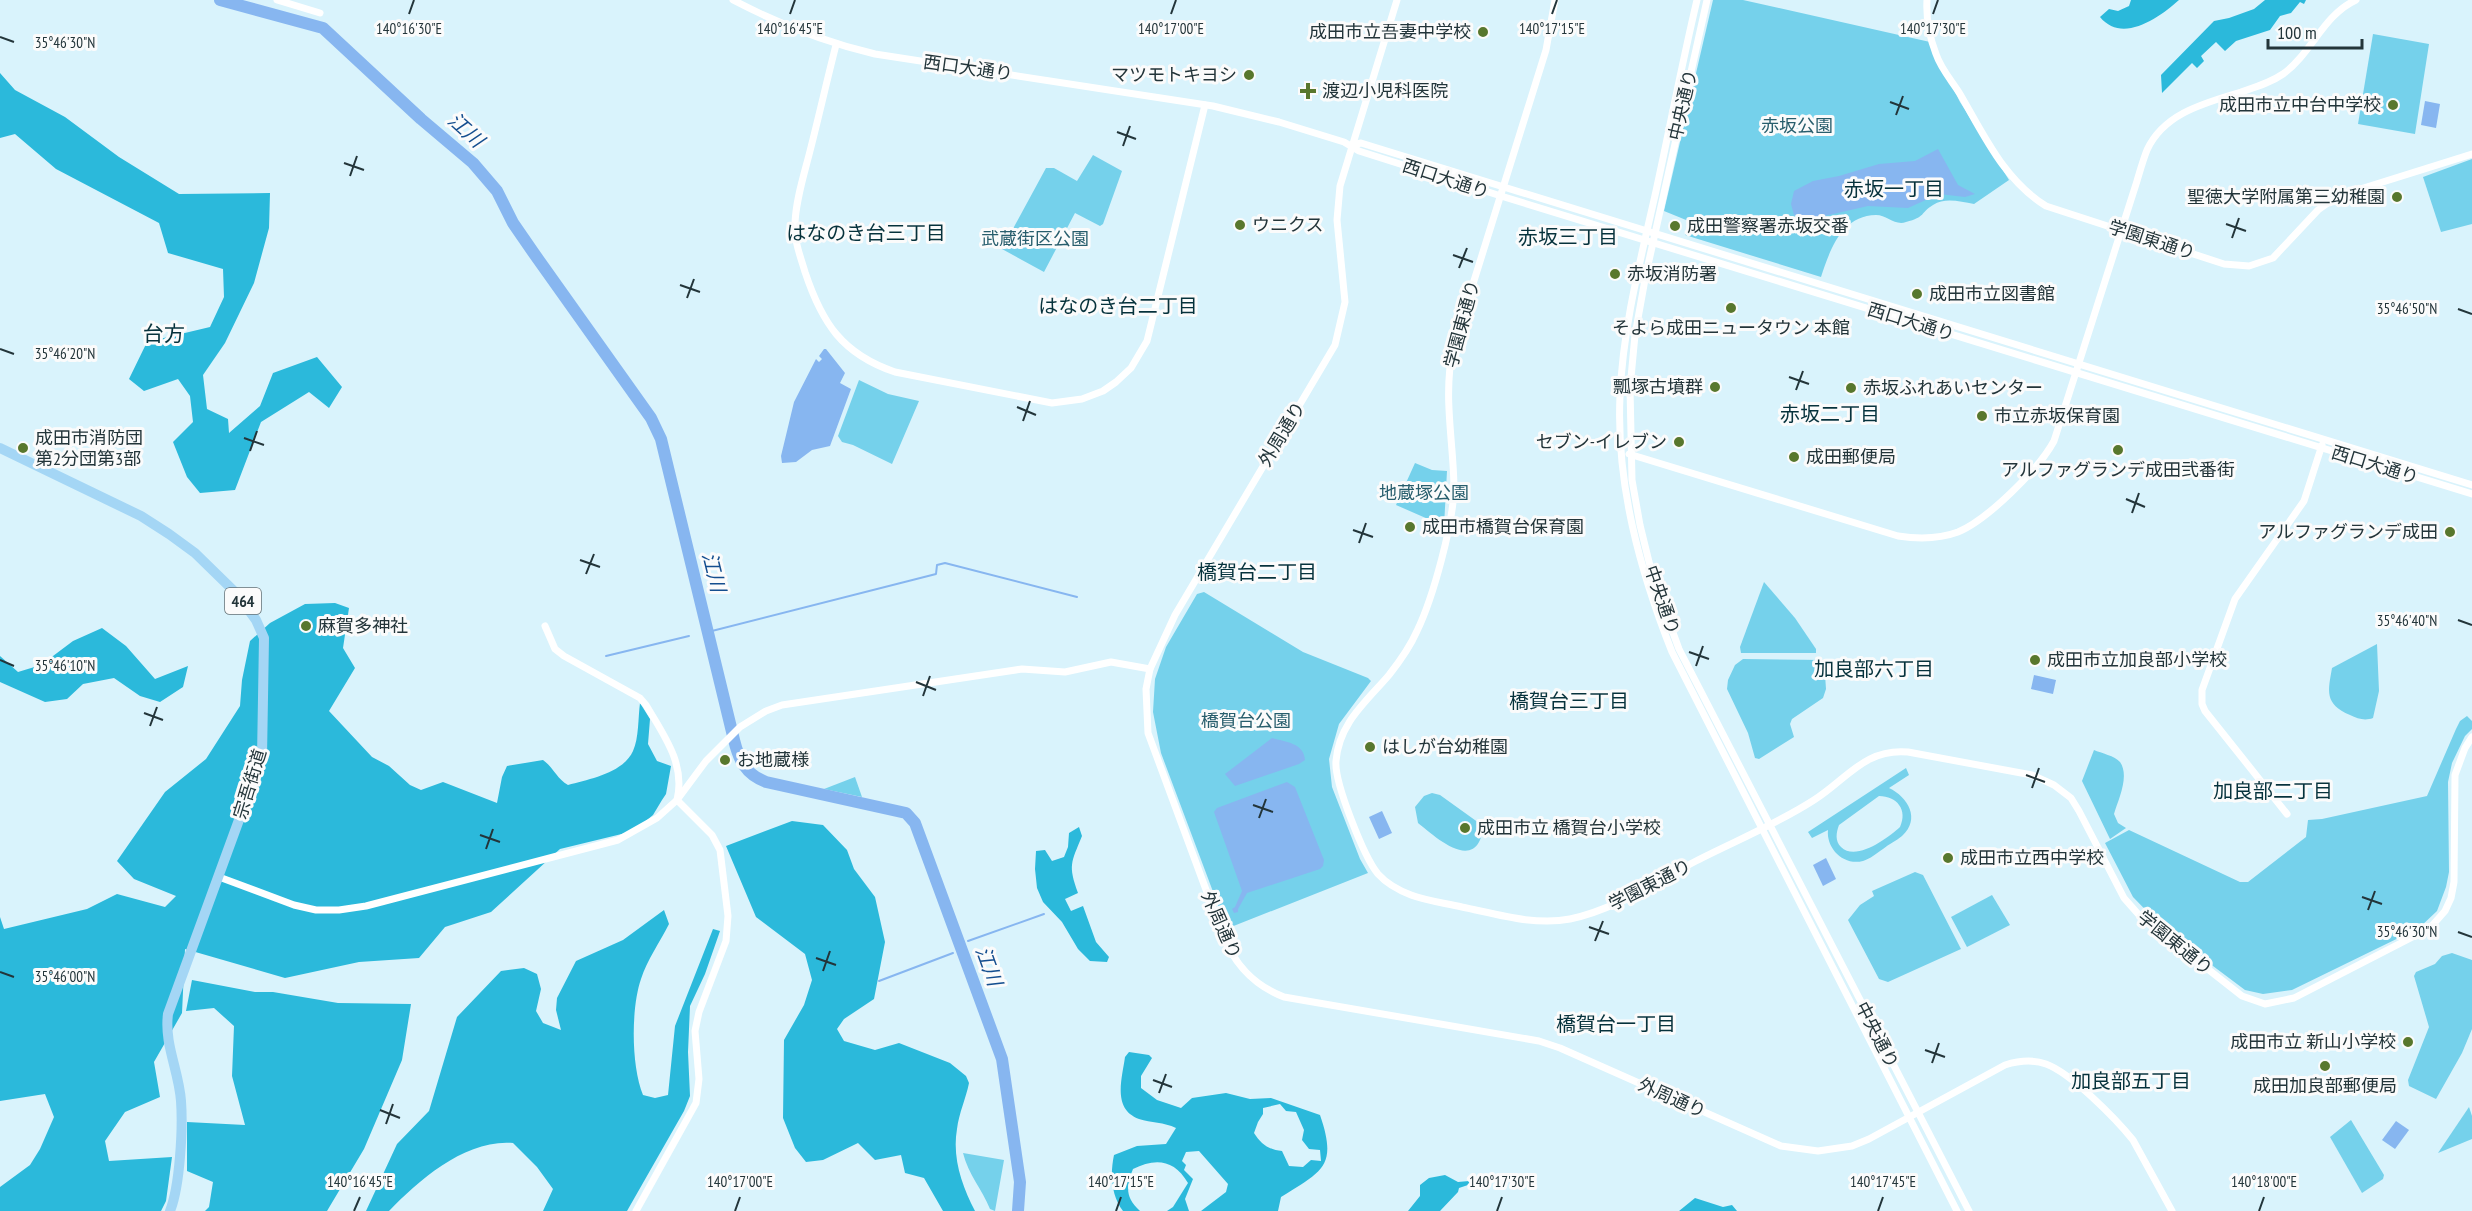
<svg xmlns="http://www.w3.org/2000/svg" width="2472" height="1211" viewBox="0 0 2472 1211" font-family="'PT Sans Narrow','Noto Sans JP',sans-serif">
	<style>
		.green { fill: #75d1eb; fill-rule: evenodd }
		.forest { fill: #2bb9db; fill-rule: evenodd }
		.water { fill: #87b6f0 }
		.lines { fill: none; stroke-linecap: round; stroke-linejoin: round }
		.stream { stroke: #87b6f0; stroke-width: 2 }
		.river { stroke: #87b6f0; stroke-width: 12 }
		.minor { stroke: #fff; stroke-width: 7 }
		.highway { stroke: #a4d6f5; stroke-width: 10 }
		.ticks { fill: none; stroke: #23353a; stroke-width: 2 }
		.poi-dot { fill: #58772d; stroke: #fbfbfb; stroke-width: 2 }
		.labels { text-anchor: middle; stroke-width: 6; stroke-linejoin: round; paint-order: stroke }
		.shield { fill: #fbfbfb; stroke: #647074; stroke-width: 1.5 }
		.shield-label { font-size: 16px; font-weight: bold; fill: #23353a }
		.poi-label { font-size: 18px; fill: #23353a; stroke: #fbfbfb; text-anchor: start }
		.street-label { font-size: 18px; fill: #23353a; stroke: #fbfbfb }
		.park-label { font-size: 18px; fill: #285e6d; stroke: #fbfbfb }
		.water-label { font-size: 20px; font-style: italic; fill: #144e8f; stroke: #fbfbfb }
		.neighbourhood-label { font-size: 20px; fill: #06323c; stroke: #fbfbfb }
		.quarter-label { font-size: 21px; fill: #06323c; stroke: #fbfbfb }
		.ticks-label { font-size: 15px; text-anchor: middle; fill: #23353a; stroke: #fbfbfb; stroke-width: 6; stroke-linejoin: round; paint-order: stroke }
	</style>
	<rect width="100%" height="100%" fill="#d9f3fc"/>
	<!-- green -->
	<g class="green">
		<path d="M1713 0H1743L1930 42 1960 102 2009 180 1974 204C1960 202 1946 197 1933 205 1920 213 1926 217 1906 222 1895 226 1887 215 1876 215 1841 216 1830 250 1821 277L1685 235 1691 222 1664 211Z"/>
		<path d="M2373 34 2429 44 2415 134 2358 124Z"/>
		<path d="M1093 155 1122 171 1103 224 1100 226 1075 213 1044 272 1002 249 1046 168H1054L1077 181Z"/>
		<path d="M2472 159V224L2441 232 2423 177Z"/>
		<path d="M859 380 888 394 919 401 892 464 853 445 842 442 838 436Z"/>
		<path d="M1415 463 1432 470 1447 471 1444 526 1396 505Z"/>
		<path d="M1764 582 1795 618 1816 649V653H1741L1740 647Z"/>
		<path d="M1204 592 1303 652 1368 678 1371 681 1339 724 1329 759 1332 787 1360 859 1368 873 1231 927 1224 921 1161 753 1153 712 1155 679 1166 647 1197 594Z"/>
		<path d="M2377 644 2379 691 2373 718C2365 721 2358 719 2350 715 2324 704 2328 691 2332 668Z"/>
		<path d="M1743 659 1824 660 1826 689 1823 698 1792 719 1790 724 1794 737 1759 759 1755 758 1748 733 1727 689 1728 680 1735 665Z"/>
		<path d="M2467 716 2472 721V729L2465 736 2452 763 2448 782 2449 872 2446 887 2437 911 2419 928 2292 990 2263 994 2245 990 2165 930 2133 897 2105 843 2129 830 2240 882H2248L2306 837 2308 820 2322 819 2427 796 2456 729 2460 721Z"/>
		<path d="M2094 750C2101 753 2115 756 2120 762 2130 776 2118 800 2114 814L2118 823 2126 828 2110 839 2082 781Z"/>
		<path d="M1906 768 1909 775 1889 788C1908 797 1921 819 1902 836 1896 841 1889 844 1883 849 1877 853 1870 859 1863 861 1843 866 1826 848 1828 830L1812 838 1808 832ZM1879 796C1897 796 1908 810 1900 827 1888 838 1856 862 1841 847 1835 841 1836 833 1839 825Z"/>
		<path d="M855 777 862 797 824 789Z"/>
		<path d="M1432 793 1440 795 1479 823C1482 830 1483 835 1479 842 1466 866 1432 834 1418 823L1415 807 1424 796Z"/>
		<path d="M1915 872 1923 875 1961 949 1888 982 1879 979 1848 920 1860 905 1874 896 1872 891Z"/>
		<path d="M1992 895 2010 925 1967 947 1951 917Z"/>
		<path d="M2452 953 2472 960V1029L2462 1053 2436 1099 2409 1086 2408 1080 2429 1027 2414 976 2416 972 2435 964 2442 956Z"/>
		<path d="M2469 1107 2472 1116V1139L2438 1153Z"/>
		<path d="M2351 1120 2384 1175 2383 1179 2362 1193 2330 1137Z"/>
		<path d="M963 1153 1004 1160 995 1211 990 1209C982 1189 968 1174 963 1153Z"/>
	</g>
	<!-- forest -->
	<g class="forest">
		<path d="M2131 0H2179C2159 18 2122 44 2100 17L2109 9 2118 11 2129 6Z"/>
		<path d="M2265 0H2306L2304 4 2300 2 2291 13 2280 16 2270 30 2236 41 2225 51 2216 42 2201 56 2204 61 2197 68 2192 63 2162 93 2161 75 2214 21 2229 18 2254 9Z"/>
		<path d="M0 73 15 90 65 117 119 157 179 194 270 193 269 228 254 283 225 343 203 375 207 409 228 419 229 433 260 406 273 373 317 357 342 387 329 408 309 392 261 422 235 490 200 493 187 477 173 442 193 422 190 396 178 379 144 391 129 379 147 342 210 327 224 297 223 269 168 253 159 223 56 169 15 134 0 138Z"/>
		<path d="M335 603 349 608 343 648 355 668 329 711 372 757 389 766 410 785 421 790 443 782 497 803 502 777 507 766 543 760C553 767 557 779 568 785 590 779 623 773 633 751 639 738 638 718 640 703L650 719 648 744 657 761 671 766 666 794 662 800 653 815 634 831 560 849 491 912 445 927 419 958 359 962 285 978 185 949 182 1013 154 1062 160 1097 125 1112 105 1141 109 1161 172 1157 166 1201 161 1211H0V1187L30 1165 40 1149 54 1117 45 1094 0 1101V917L4 929 87 909 117 894 165 907 176 896 134 879 117 861 165 792 206 759 240 706 242 680 250 641 270 623 305 604Z"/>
		<path d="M102 628 126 646 155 679 188 666 183 687 160 702 140 696 114 678 83 684 67 699 45 702 0 682V656L18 672 41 665 73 641Z"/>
		<path d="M792 821 823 825 847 850 854 869 875 897 885 942 874 999 844 1019 837 1029 844 1041 875 1050 899 1043 950 1063 966 1076 969 1083C966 1098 959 1113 957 1129 952 1158 962 1186 975 1211H943L924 1178 905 1173 901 1155 875 1160 858 1143 823 1160 806 1162 795 1148 783 1118 784 1040 804 1005 812 980 805 954 756 917 726 846Z"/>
		<path d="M1079 827 1082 836C1071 863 1068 865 1078 893L1065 899 1071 911 1083 906 1096 942 1109 957 1107 962 1090 961 1078 949 1062 922 1043 902 1037 888 1035 869 1036 851 1045 850 1052 861 1064 857 1068 847 1069 833Z"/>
		<path d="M664 910 669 924C660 942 647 960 641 979 631 1008 631 1066 643 1095L655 1098 668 1095 675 1026 713 929 720 931 705 974 690 1006 688 1052 690 1096 684 1111 627 1211H543L553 1189 537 1167 513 1143C466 1139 420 1179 389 1211H366L397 1144 429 1111 457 1017 501 971 524 968 537 974 541 989 536 1011 543 1023 561 1030 556 1010 557 998 576 961 623 940Z"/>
		<path d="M192 980 255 992H273L338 1003 411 1004 402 1060 364 1149 327 1211H205L209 1207 213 1182 187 1171V1122L245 1125 232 1076 234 1026 214 1008 186 1011Z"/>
		<path d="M1129 1052 1149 1055 1152 1058 1141 1076V1088L1157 1100 1181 1108 1192 1098 1226 1093 1250 1099 1271 1098 1320 1115C1338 1167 1322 1171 1281 1197L1278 1211H1201L1226 1192 1228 1184 1199 1151 1186 1152 1182 1161 1186 1165 1184 1170 1193 1179 1185 1199 1189 1211H1167L1173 1207 1188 1183C1174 1159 1155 1158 1133 1169 1126 1186 1125 1198 1140 1211H1123C1111 1195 1110 1174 1114 1155L1137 1146 1166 1144 1176 1128C1164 1122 1151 1123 1139 1119 1112 1109 1122 1079 1125 1057ZM1280 1104 1286 1111 1296 1112 1304 1130 1302 1140 1309 1149 1320 1150 1321 1161 1311 1160 1303 1167 1289 1166 1282 1151C1269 1150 1261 1144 1254 1133L1258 1122 1263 1114V1108Z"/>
		<path d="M1445 1175 1458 1182 1469 1181 1471 1184 1459 1188 1458 1192 1440 1211H1408L1420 1196V1185L1429 1178Z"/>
		<path d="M1695 1198 1723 1207 1732 1205 1737 1211H1679Z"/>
	</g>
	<!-- water -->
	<g class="water">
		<path d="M2425 101 2440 104 2436 128 2421 125Z"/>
		<path d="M1938 149 1958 185 1975 194 1965 197 1939 194 1908 208 1868 206 1807 220H1801L1794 215 1791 204 1794 191 1813 181 1839 176 1879 164 1915 161Z"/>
		<path d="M824 349H826L845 373 840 383 851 389 830 446 812 450 796 462 782 463 781 456 794 402 816 359 819 362 822 359 819 356Z"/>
		<path d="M2034 675 2056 680 2053 694 2031 689Z"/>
		<path d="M1272 738C1286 742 1304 743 1305 760L1299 764 1235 786 1225 774Z"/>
		<path d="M1287 782 1295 787 1324 860 1323 866 1320 869 1247 893 1238 909V912L1234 913 1232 909 1235 907 1242 891 1214 812 1217 808Z"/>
		<path d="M1382 811 1392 833 1379 839 1369 817Z"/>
		<path d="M1826 858 1836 879 1823 886 1813 865Z"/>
		<path d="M2396 1121 2409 1130 2395 1149 2382 1140Z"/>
	</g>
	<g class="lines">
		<!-- stream -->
		<g class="stream">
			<path d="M704 633 936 574 937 565 945 563 1077 597"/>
			<path d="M606 656 689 636"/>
			<path d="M968 941 1044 914"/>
			<path d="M959 944 963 943"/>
			<path d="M958 950 961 948"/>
			<path d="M879 981 953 953"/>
		</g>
		<!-- river -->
		<path class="river" d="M220 0 323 28 421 119 473 163 497 191 513 223 533 252 651 418 661 439 734 740C739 760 745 774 766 782L906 813 915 823 1002 1059 1020 1182 1018 1211"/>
		<!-- minor -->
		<g class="minor">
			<path d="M277 0 320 13"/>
			<path d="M733 0C779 24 824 42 875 54L1213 106 1279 122 1344 142 1359 151 1501 196 2472 494"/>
			<path d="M1397 0 1340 186 1337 220 1345 302 1335 345 1175 615 1150 669 1146 689 1148 733 1222 933C1234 964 1253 985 1284 997L1539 1041 1560 1048 1781 1146 1818 1151 1852 1146 1869 1139 2005 1065C2018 1061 2032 1059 2046 1064 2071 1073 2116 1119 2133 1140L2172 1211"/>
			<path d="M1555 0 1546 50 1453 348C1443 397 1453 437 1454 486 1454 522 1433 598 1417 631 1410 647 1400 661 1389 675 1366 702 1339 723 1336 761 1334 782 1364 857 1378 874 1387 884 1398 890 1411 895 1427 901 1445 903 1462 907 1496 914 1535 926 1570 919 1614 910 1656 882 1696 861 1735 841 1777 824 1814 800 1847 779 1865 748 1908 752L2032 775 2054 785 2071 798 2079 811 2124 898 2139 915 2242 996 2265 1004 2294 998 2430 928 2445 911 2451 898 2454 882 2455 775 2465 748 2472 737"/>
			<path d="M1697 0C1682 63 1670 127 1656 191 1641 258 1623 326 1620 396 1616 484 1640 571 1672 652L1957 1211"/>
			<path d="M1707 0 1646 274 1635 335 1630 388 1632 480 1640 525 1653 578 1679 649 1969 1211"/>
			<path d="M1927 0C1926 19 1929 36 1936 54 1941 69 1952 81 1960 94 1984 135 2004 180 2046 206L2224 264 2249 266 2273 258 2318 210 2338 196 2472 154"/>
			<path d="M836 45C827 80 819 116 810 151 804 175 796 199 795 223 794 241 800 255 805 272 822 323 842 354 895 372L1052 403 1082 399 1103 391 1116 382 1131 368 1147 341 1205 105"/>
			<path d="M1352 145 1361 143 2472 485"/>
			<path d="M1629 454 1898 536C1918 539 1939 539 1958 532 1987 520 2039 469 2054 441L2137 181C2140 171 2143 160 2147 150 2164 113 2205 103 2241 92 2256 87 2270 83 2283 74 2312 53 2323 15 2356 0"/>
			<path d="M545 626 555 649 564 656 640 698 646 705C663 734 686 764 677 800L712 835 720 850 728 916 726 941 699 1012 695 1031 699 1079 696 1103 636 1211"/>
			<path d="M2287 814 2205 711 2202 704V690L2235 599 2304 501 2322 445"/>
			<path d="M219 877 294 905 316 910H339L366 906 618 840 657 818 677 800 706 761 740 727 766 711 782 705 1022 669 1065 672 1111 662 1150 669"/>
		</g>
		<!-- highway -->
		<path class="highway" d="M0 448 141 516 169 534 195 553 237 594 256 620 264 638 262 757 168 1014C164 1044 179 1071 181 1101 183 1128 180 1186 170 1211"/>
	</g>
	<!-- ticks -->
	<path class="ticks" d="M409 14 414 0M790 14 795 0M1171 14 1176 0M1552 14 1557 0M1933 14 1938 0M0 37 14 42M1890 102 1909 109M1896 115 1903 96M1117 132 1136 139M1123 146 1130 126M344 163 364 170M350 176 357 156M2226 224 2246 231M2232 238 2239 218M1453 255 1473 262M1459 268 1467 248M680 285 700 292M687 298 694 279M2458 309 2472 314M0 349 14 354M1789 377 1809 384M1796 390 1803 371M1017 407 1036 415M1023 421 1030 401M244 438 264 445M250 451 257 431M2126 499 2145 507M2132 513 2139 493M1353 530 1373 537M1359 543 1366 523M580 560 600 567M586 574 594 554M2458 620 2472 625M1689 652 1709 659M0 660 14 666M1696 666 1703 646M916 682 936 690M923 696 930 676M144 713 163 720M150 726 157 707M2026 775 2045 782M2032 788 2039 768M1253 805 1273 812M1259 818 1266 799M480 835 500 842M486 849 493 829M2362 897 2382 904M2368 910 2375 891M1589 927 1609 934M2458 932 2472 937M1595 941 1603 921M816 958 836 965M823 971 830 951M0 972 14 977M1925 1050 1945 1057M1932 1063 1939 1043M1153 1080 1172 1087M1159 1093 1166 1074M380 1110 400 1118M386 1124 393 1104M354 1211 360 1197M735 1211 740 1197M1116 1211 1121 1197M1497 1211 1502 1197M1878 1211 1883 1197M2259 1211 2264 1197"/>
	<!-- markers -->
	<g class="poi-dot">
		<circle cx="1483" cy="32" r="6"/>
		<circle cx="1249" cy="75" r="6"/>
		<path d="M1305 82h6v6h6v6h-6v6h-6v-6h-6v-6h6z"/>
		<circle cx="2393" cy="105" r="6"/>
		<circle cx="2397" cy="197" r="6"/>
		<circle cx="1240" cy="225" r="6"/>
		<circle cx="1675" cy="226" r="6"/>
		<circle cx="1615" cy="274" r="6"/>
		<circle cx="1917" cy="294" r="6"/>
		<circle cx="1731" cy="308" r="6"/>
		<circle cx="1715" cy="387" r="6"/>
		<circle cx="1851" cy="388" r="6"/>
		<circle cx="1982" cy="416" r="6"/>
		<circle cx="1679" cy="442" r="6"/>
		<circle cx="23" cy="448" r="6"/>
		<circle cx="2118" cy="450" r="6"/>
		<circle cx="1794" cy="457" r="6"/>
		<circle cx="1410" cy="527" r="6"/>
		<circle cx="2450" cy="532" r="6"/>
		<circle cx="306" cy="626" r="6"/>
		<circle cx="2035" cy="660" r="6"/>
		<circle cx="1370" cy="747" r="6"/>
		<circle cx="725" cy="760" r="6"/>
		<circle cx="1465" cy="828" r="6"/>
		<circle cx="1948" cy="858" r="6"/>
		<circle cx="2408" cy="1042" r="6"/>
		<circle cx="2325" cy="1066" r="6"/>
	</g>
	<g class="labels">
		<!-- shield labels -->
		<rect class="shield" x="225" y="588" width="36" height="26" rx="4.5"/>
		<g class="shield-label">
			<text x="243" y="607">464</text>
		</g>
		<!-- poi labels -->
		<g class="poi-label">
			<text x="1471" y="38" text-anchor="end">成田市立吾妻中学校</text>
			<text x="1237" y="81" text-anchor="end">マツモトキヨシ</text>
			<text x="1322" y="97">渡辺小児科医院</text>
			<text x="2381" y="111" text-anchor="end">成田市立中台中学校</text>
			<text x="2385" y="203" text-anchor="end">聖徳大学附属第三幼稚園</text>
			<text x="1252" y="231">ウニクス</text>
			<text x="1687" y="232">成田警察署赤坂交番</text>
			<text x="1627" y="280">赤坂消防署</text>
			<text x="1929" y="300">成田市立図書館</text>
			<text x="1731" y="334" text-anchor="middle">そよら成田ニュータウン 本館</text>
			<text x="1703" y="393" text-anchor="end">瓢塚古墳群</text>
			<text x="1863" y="394">赤坂ふれあいセンター</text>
			<text x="1994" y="422">市立赤坂保育園</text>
			<text x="35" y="444">成田市消防団<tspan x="35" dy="21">第2分団第3部</tspan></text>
			<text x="1667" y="448" text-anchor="end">セブン-イレブン</text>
			<text x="1806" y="463">成田郵便局</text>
			<text x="2118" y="476" text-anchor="middle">アルファグランデ成田弐番街</text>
			<text x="1422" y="533">成田市橋賀台保育園</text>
			<text x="2438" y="538" text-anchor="end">アルファグランデ成田</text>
			<text x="318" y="632">麻賀多神社</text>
			<text x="2047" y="666">成田市立加良部小学校</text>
			<text x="1382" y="753">はしが台幼稚園</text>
			<text x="737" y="766">お地蔵様</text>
			<text x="1477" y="834">成田市立 橋賀台小学校</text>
			<text x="1960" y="864">成田市立西中学校</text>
			<text x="2396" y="1048" text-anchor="end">成田市立 新山小学校</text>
			<text x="2325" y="1092" text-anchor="middle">成田加良部郵便局</text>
		</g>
		<!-- street labels -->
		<g class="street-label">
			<text transform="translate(968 68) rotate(8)" y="6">西口大通り</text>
			<text transform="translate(1683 105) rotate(-77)" y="6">中央通り</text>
			<text transform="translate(1446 179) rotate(18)" y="6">西口大通り</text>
			<text transform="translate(2152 240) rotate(18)" y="6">学園東通り</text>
			<text transform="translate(1911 322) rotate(17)" y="6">西口大通り</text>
			<text transform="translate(1462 324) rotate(-75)" y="6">学園東通り</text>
			<text transform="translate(1282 434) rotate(-59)" y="6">外周通り</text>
			<text transform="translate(2375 465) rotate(17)" y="6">西口大通り</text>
			<text transform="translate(1662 600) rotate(71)" y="6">中央通り</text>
			<text transform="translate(250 784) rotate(-73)" y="6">宗吾街道</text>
			<text transform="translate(1650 885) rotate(-27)" y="6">学園東通り</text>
			<text transform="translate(1221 925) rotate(66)" y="6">外周通り</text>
			<text transform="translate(2175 943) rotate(39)" y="6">学園東通り</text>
			<text transform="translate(1877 1035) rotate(63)" y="6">中央通り</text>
			<text transform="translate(1672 1098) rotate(24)" y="6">外周通り</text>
		</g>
		<!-- park labels -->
		<g class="park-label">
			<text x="1797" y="132">赤坂公園</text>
			<text x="1035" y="245">武蔵街区公園</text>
			<text x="1424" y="499">地蔵塚公園</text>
			<text x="1246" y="727">橋賀台公園</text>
		</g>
		<!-- water labels -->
		<g class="water-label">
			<text transform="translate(466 130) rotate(42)" y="7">江川</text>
			<text transform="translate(714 572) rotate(76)" y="7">江川</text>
			<text transform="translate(989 966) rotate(70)" y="7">江川</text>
		</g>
		<!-- neighbourhood labels -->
		<g class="neighbourhood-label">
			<text x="1894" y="196">赤坂一丁目</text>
			<text x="866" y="240">はなのき台三丁目</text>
			<text x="1568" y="244">赤坂三丁目</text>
			<text x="1118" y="313">はなのき台二丁目</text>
			<text x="1830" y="421">赤坂二丁目</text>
			<text x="1257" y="579">橋賀台二丁目</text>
			<text x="1874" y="676">加良部六丁目</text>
			<text x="1569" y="708">橋賀台三丁目</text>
			<text x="2273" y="798">加良部二丁目</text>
			<text x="1616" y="1031">橋賀台一丁目</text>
			<text x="2131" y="1088">加良部五丁目</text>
		</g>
		<!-- quarter labels -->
		<g class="quarter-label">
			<text x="164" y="341">台方</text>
		</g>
	</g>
	<g class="ticks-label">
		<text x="409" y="34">140°16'30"E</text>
		<text x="790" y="34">140°16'45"E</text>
		<text x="1171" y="34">140°17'00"E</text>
		<text x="1552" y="34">140°17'15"E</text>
		<text x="1933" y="34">140°17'30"E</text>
		<text x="65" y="48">35°46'30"N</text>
		<text x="2407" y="314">35°46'50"N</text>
		<text x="65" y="359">35°46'20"N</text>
		<text x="2407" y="626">35°46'40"N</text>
		<text x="65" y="671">35°46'10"N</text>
		<text x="2407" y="937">35°46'30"N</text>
		<text x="65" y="982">35°46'00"N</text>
		<text x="360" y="1187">140°16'45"E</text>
		<text x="740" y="1187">140°17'00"E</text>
		<text x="1121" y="1187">140°17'15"E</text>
		<text x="1502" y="1187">140°17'30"E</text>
		<text x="1883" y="1187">140°17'45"E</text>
		<text x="2264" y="1187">140°18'00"E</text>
	</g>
	<!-- scale -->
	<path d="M2268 39v9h94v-9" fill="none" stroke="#23353a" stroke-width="3"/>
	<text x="2277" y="39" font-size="18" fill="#23353a" stroke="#fbfbfb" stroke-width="4.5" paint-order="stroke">100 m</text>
</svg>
